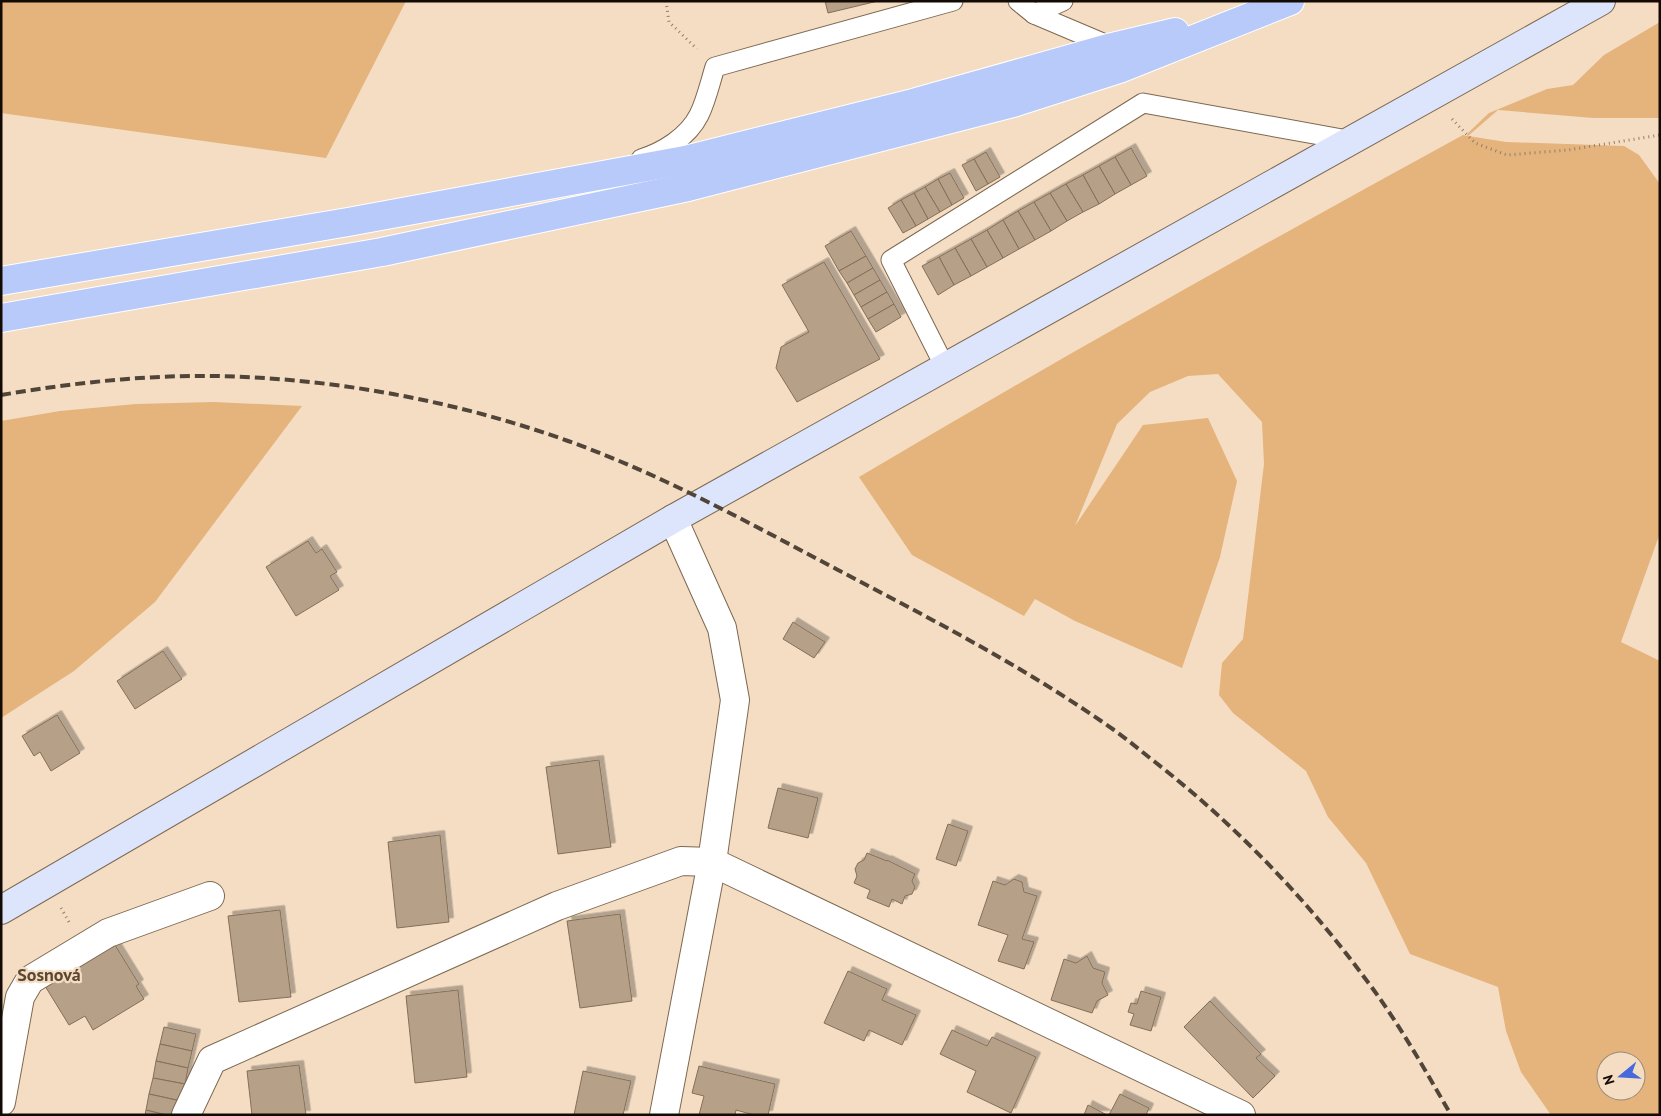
<svg xmlns="http://www.w3.org/2000/svg" width="1661" height="1116" viewBox="0 0 1661 1116" font-family="'PT Sans',sans-serif">
	<style>
		.green { fill: #e5b37c; fill-rule: evenodd }
		.building { fill: #b6a088; stroke: #846f58; filter: url(#shadow) }
		.lines { fill: none; stroke-linecap: round; stroke-linejoin: round }
		.lane-casing { stroke: #7d6851; stroke-width: 21 }
		.street-casing { stroke: #7d6851; stroke-width: 30 }
		.secondary-casing { stroke: #7d6851; stroke-width: 30 }
		.primary-casing { stroke: #fff; stroke-width: 30 }
		.path { stroke: #8f7f6d; stroke-width: 3; stroke-dasharray: 1 4; stroke-linecap: butt }
		.lane { stroke: #fff; stroke-width: 19 }
		.street { stroke: #fff; stroke-width: 28 }
		.secondary { stroke: #dce5fc; stroke-width: 28 }
		.primary { stroke: #b8cafa; stroke-width: 28 }
		.rail { stroke: #514539; stroke-width: 4; stroke-dasharray: 10 5; stroke-linecap: butt }
		.labels { text-anchor: middle; stroke-width: 4.5; stroke-linejoin: round; paint-order: stroke }
		.quarter-label { font-size: 18px; font-weight: bold; fill: #5c4832; stroke: #f4ddc3 }
	</style>
	<defs>
		<filter id="shadow"><feDropShadow dx="4.5" dy="-4.5" stdDeviation="0" flood-color="#0004"/></filter>
	</defs>
	<rect width="100%" height="100%" fill="#f4ddc3"/>
	<!-- green -->
	<g class="green">
		<path d="M1 1H406L326 158 1 113Z"/>
		<path d="M1660 22V118H1593L1498 110 1468 136 1506 142 1624 146 1639 155 1660 184V533L1621 642 1660 661V1115H1551L1521 1072 1506 1031 1498 987 1410 954 1366 863 1328 817 1306 771 1233 713 1219 695 1222 663 1243 639 1264 464 1262 422 1218 374 1188 376 1150 392 1117 424 1075 526 1143 425 1208 418 1237 481 1220 557 1182 668 1075 621 1035 599 1024 616 912 555 859 477C1058 359 1260 246 1463 135L1467 136 1468 133 1489 113 1547 89 1573 85 1604 55ZM1606 1061H1636V1091H1606Z"/>
		<path d="M214 402 302 406 155 602 74 671 1 718V421L60 411 136 404Z"/>
	</g>
	<!-- building -->
	<g class="building">
		<path d="M825 1H878L828 13Z"/>
		<path d="M1131 148 1147 176 1131 185 1115 157Z"/>
		<path d="M986 152 1000 177 988 184 974 159Z"/>
		<path d="M1115 157 1131 185 1115 194 1099 166Z"/>
		<path d="M974 159 988 184 976 191 962 165Z"/>
		<path d="M1099 166 1115 194 1099 204 1083 175Z"/>
		<path d="M950 173 964 198 952 205 938 179Z"/>
		<path d="M1083 175 1099 204 1083 212 1066 184Z"/>
		<path d="M938 179 952 205 940 212 925 187Z"/>
		<path d="M1066 184 1083 212 1067 221 1050 193Z"/>
		<path d="M925 187 940 212 928 219 914 193Z"/>
		<path d="M914 193 928 219 916 226 901 200Z"/>
		<path d="M1050 193 1067 221 1051 231 1034 202Z"/>
		<path d="M901 200 916 226 903 233 888 208Z"/>
		<path d="M1034 202 1051 231 1035 240 1018 211Z"/>
		<path d="M1018 211 1035 240 1019 249 1003 220Z"/>
		<path d="M1003 220 1019 249 1003 258 987 230Z"/>
		<path d="M987 230 1003 258 987 267 971 239Z"/>
		<path d="M851 231 866 256 839 271 825 246Z"/>
		<path d="M971 239 987 267 971 276 955 248Z"/>
		<path d="M955 248 971 276 954 285 939 257Z"/>
		<path d="M866 256 873 268 847 283 839 271Z"/>
		<path d="M939 257 954 285 938 295 922 266Z"/>
		<path d="M824 262 880 359 797 402 776 368 781 347 809 332 782 285Z"/>
		<path d="M873 268 880 280 854 295 847 283Z"/>
		<path d="M880 280 887 292 861 307 854 295Z"/>
		<path d="M887 292 894 304 868 319 861 307Z"/>
		<path d="M894 304 901 317 876 332 868 319Z"/>
		<path d="M308 541 316 553 322 549 337 572 330 576 339 590 296 616 266 567Z"/>
		<path d="M793 622 825 642 814 658 783 639Z"/>
		<path d="M163 651 182 679 135 709 117 681Z"/>
		<path d="M57 715 80 753 51 771 40 752 34 756 22 736Z"/>
		<path d="M599 760 611 847 558 854 546 767Z"/>
		<path d="M778 788 818 798 808 838 768 828Z"/>
		<path d="M948 824 968 831 956 866 936 859Z"/>
		<path d="M440 835 449 922 397 928 388 842Z"/>
		<path d="M867 853 887 861V860L915 874 912 881 915 887 912 894 905 896 902 904 892 899 889 907 867 898 870 890 854 883 857 876 855 869 858 863 864 860Z"/>
		<path d="M1014 879 1022 882 1024 892 1037 896 1022 939 1034 942 1024 969 998 961 1008 935 978 925 993 881 1005 885Z"/>
		<path d="M280 910 291 997 239 1002 228 916Z"/>
		<path d="M620 914 632 1001 580 1008 567 921Z"/>
		<path d="M115 945 139 984 136 986 144 999 93 1030 85 1016 69 1025 45 986Z"/>
		<path d="M1087 956 1093 968 1105 972 1102 983 1108 995 1097 1001 1092 1013 1051 1000 1064 959 1076 963Z"/>
		<path d="M848 971 887 989 882 1000 916 1015 902 1045 869 1030 864 1041 824 1023Z"/>
		<path d="M458 990 467 1077 415 1083 406 996Z"/>
		<path d="M1141 991 1161 997 1151 1031 1130 1025 1134 1014 1128 1012 1131 1003 1137 1004Z"/>
		<path d="M1210 1001 1261 1054 1256 1058 1275 1076 1253 1098 1184 1027Z"/>
		<path d="M164 1027 196 1034 192 1051 160 1044Z"/>
		<path d="M952 1030 987 1046 992 1037 1036 1057 1011 1113 967 1092 976 1071 940 1054Z"/>
		<path d="M160 1044 192 1051 188 1068 156 1061Z"/>
		<path d="M156 1061 188 1068 185 1084 153 1078Z"/>
		<path d="M299 1065 306 1115H252L247 1071Z"/>
		<path d="M699 1066 775 1084 768 1115H754L736 1110 735 1115H699L704 1096 692 1093Z"/>
		<path d="M583 1071 631 1081 623 1115H574Z"/>
		<path d="M153 1078 185 1084 181 1101 149 1094Z"/>
		<path d="M149 1094 181 1101 178 1115H166L146 1110Z"/>
		<path d="M1120 1094 1149 1108 1146 1115H1109Z"/>
		<path d="M1088 1105 1107 1115H1084Z"/>
		<path d="M146 1110 166 1115H145Z"/>
	</g>
	<g class="lines">
		<!-- lane casing -->
		<g class="lane-casing">
			<g id="lane">
				<path d="M1018 1 1034 14 1112 47"/>
				<path d="M1034 14 1063 1"/>
				<path d="M641 159C663 152 688 137 699 115 706 101 710 83 715 67L953 1"/>
				<path d="M945 367 891 260 1143 103 1353 141"/>
			</g>
		</g>
		<!-- street casing -->
		<g class="street-casing">
			<g id="street">
				<path d="M1 1102 20 997 30 980 108 933 210 896"/>
				<path d="M186 1115 212 1060 557 906 681 861 712 862 1241 1115"/>
				<path d="M664 1115 712 862 735 700 722 628 673 519"/>
			</g>
		</g>
		<!-- secondary casing -->
		<g class="secondary-casing">
			<path id="secondary" d="M1 910 673 519 1601 1"/>
		</g>
		<!-- primary casing -->
		<g class="primary-casing">
			<g id="primary">
				<path d="M1 281 348 222 685 160 913 103 1112 47 1175 32"/>
				<path d="M1 318 382 252 688 187 1013 103 1119 69 1290 1"/>
			</g>
		</g>
		<!-- path -->
		<g class="path">
			<path d="M666 1 669 22 697 49"/>
			<path d="M1452 119 1475 143 1507 155 1568 150 1660 135"/>
			<path d="M61 908 69 922"/>
		</g>
		<!-- lane -->
		<use href="#lane" class="lane"/>
		<!-- street -->
		<use href="#street" class="street"/>
		<!-- secondary -->
		<use href="#secondary" class="secondary"/>
		<!-- primary -->
		<use href="#primary" class="primary"/>
		<!-- rail -->
		<path class="rail" d="M1 395C72 383 143 375 215 376 333 378 457 401 568 441 663 475 751 524 840 571 933 620 1028 669 1114 730 1128 740 1141 751 1155 762 1234 824 1304 896 1364 977 1397 1020 1424 1068 1451 1115"/>
	</g>
	<g class="labels">
		<!-- quarter labels -->
		<g class="quarter-label">
			<text x="49" y="981">Sosnová</text>
		</g>
	</g>
	<!-- border -->
	<rect width="1661" height="1116" fill="none" stroke="#120a03" stroke-width="5"/>
	<!-- north arrow -->
	<g transform="translate(1621 1076) rotate(252)"><circle r="24" fill="#f4ddc3" stroke="#9a8976"/>
	<path d="M0-4L9 19L0 12L-9 19Z" fill="#4769dc"/>
	<text y="-8" font-size="14" font-weight="bold" text-anchor="middle" fill="#120a03">N</text>
	</g>
</svg>
